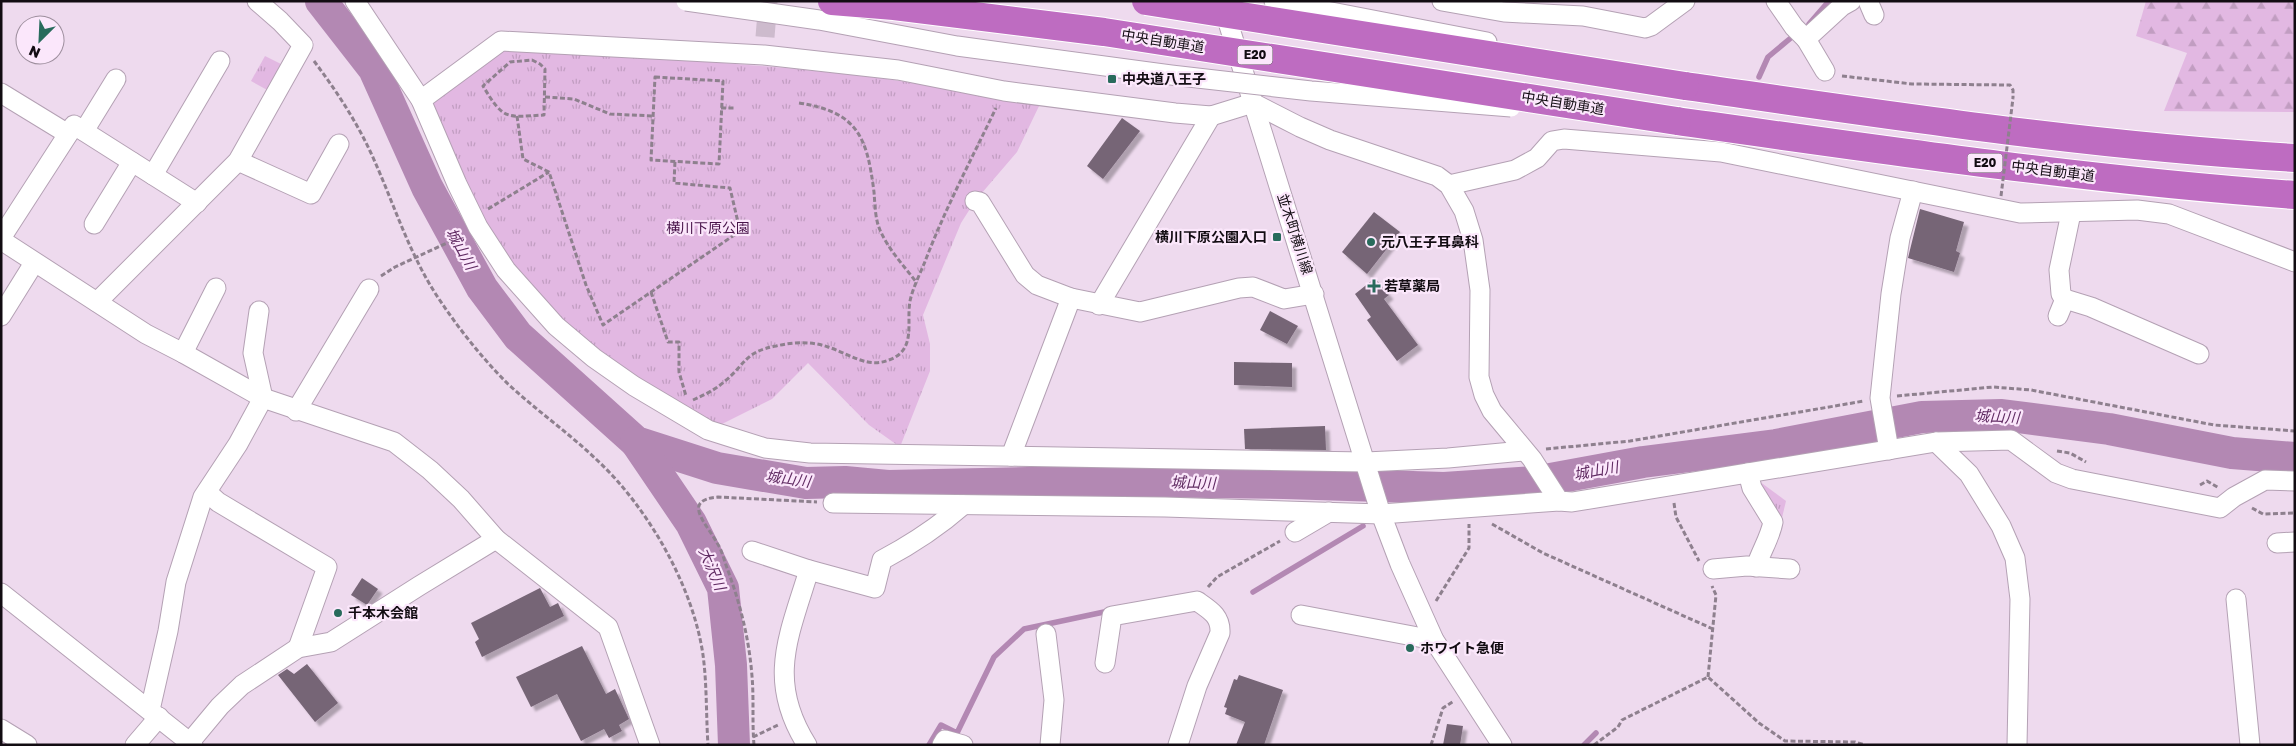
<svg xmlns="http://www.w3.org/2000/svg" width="2296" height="746" viewBox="0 0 2296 746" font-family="'Golos Text','Noto Sans JP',sans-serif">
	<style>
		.forest { fill: url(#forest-firs) }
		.park { fill: url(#park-tufts) }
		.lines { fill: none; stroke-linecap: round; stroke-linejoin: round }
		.stream { stroke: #b388b3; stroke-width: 5.5 }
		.river { stroke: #b388b3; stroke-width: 32 }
		.building { fill: #766576; filter: url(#shadow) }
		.minor-tunnel { stroke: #cdbbcd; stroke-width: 19; stroke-dasharray: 19 9; stroke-linecap: butt }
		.minor-casing { stroke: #b4a1b4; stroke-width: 21 }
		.highway-casing { stroke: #fff; stroke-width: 30 }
		.path { stroke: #8e808e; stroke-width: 3; stroke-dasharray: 5 2.5; stroke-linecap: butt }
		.minor { stroke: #fff; stroke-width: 19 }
		.highway { stroke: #be6cc1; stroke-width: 28 }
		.minor-bridge-casing { stroke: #b4a1b4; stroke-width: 21; stroke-linecap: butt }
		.highway-bridge-casing { stroke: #fff; stroke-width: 30; stroke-linecap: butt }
		.path-bridge { stroke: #8e808e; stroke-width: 3; stroke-dasharray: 5 2.5; stroke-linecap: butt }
		.minor-bridge { stroke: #fff; stroke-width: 19 }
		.highway-bridge { stroke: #be6cc1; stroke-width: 28 }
		.poi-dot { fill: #286b5c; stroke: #fbe7fb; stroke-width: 2 }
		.labels { text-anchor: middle; stroke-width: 4.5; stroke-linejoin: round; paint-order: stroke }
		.shield { fill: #fbe7fb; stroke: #584e58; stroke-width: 1 }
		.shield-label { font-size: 12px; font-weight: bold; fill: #120c12 }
		.street-label { font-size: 14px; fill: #120c12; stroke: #fbe7fb }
		.poi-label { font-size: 14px; font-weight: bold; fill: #120c12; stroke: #fbe7fb; text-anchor: start }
		.park-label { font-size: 14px; fill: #48134a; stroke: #fbe7fb }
		.water-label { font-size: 15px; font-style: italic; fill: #612c63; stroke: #fbe7fb }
	</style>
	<defs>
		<pattern id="forest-firs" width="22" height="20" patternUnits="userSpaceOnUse" patternTransform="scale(1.25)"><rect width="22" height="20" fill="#e2b8e2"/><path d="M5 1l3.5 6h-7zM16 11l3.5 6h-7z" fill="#c19dc1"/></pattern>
		<pattern id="park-tufts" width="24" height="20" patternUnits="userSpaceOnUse" patternTransform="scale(1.25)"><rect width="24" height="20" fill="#e2b8e2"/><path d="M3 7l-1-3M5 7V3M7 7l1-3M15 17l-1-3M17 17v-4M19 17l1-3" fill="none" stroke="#c19dc1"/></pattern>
		<filter id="shadow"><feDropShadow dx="4.5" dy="4.5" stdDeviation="1" flood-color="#0004"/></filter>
	</defs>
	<rect width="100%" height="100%" fill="#eedaee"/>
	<!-- forest -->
	<path class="forest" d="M2146 1H2295V112L2164 111 2187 53 2136 36Z"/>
	<!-- park -->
	<g class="park">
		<path d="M504 50C629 56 754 63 879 78 933 85 986 98 1040 104L1017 152 975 201 961 223 923 315 930 344V371L900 447 869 425 808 363 772 399 718 426 678 407 591 348 522 279 479 215 431 102Z"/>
		<path d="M265 56 283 65 269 91 251 81Z"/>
		<path d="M1748 473 1786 501 1781 522Z"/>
	</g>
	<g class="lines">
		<!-- stream -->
		<g class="stream">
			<path d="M1809 24 1829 1"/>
			<path d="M1759 77 1768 57 1792 37"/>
			<path d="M1253 592 1363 526"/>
			<path d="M929 745 941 725 957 733 994 657 1024 629 1104 612"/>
			<path d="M1584 745 1596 733"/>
		</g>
		<!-- river -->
		<g class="river">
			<path d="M321 1 374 69 427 187 482 288 518 336 636 442 717 468 806 483 845 482 888 486 1122 481 1284 483 1444 488 1534 482 1643 462 1776 445 1922 417 2002 415 2109 429 2232 453 2295 458"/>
			<path d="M636 442 691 523 723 588 731 665 734 745"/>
		</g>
	</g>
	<!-- building -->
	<g class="building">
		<path d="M1122 118 1140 131 1103 179 1087 166Z"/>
		<path d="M1920 209 1964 222 1956 251 1960 253 1954 272 1908 258Z"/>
		<path d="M1374 212 1400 232 1367 274 1342 252Z"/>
		<path d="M1375 278 1389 295 1384 299 1418 345 1397 361 1367 320 1371 317 1355 294Z"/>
		<path d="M1270 311 1298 326 1287 344 1260 330Z"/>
		<path d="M1234 362 1292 363V387L1234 385Z"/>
		<path d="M1325 426 1326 450 1245 449 1244 429Z"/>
		<path d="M362 578 378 589 367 605 351 595Z"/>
		<path d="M540 588 550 607 558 603 564 616 482 657 475 642 479 639 471 623Z"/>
		<path d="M582 646 606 694 615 689 629 719 619 725 622 731 609 738 604 729 581 741 557 694 531 707 516 677Z"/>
		<path d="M307 664 338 703 315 722 278 675 287 669 294 674Z"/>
		<path d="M1239 675 1283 690 1264 745H1236L1245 722 1225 714 1227 708 1224 707 1234 679 1237 680Z"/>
		<path d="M1447 724 1463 726 1460 745H1443Z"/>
	</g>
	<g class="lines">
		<!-- minor-tunnel -->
		<path class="minor-tunnel" d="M765 37 768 1"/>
		<!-- minor casing -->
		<g class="minor-casing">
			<g id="minor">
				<path d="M355 1 421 100 457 184 478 227 506 270 556 326 594 358 634 386 708 430 765 448 810 453 1366 462 1448 458 1523 451"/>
				<path d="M1274 1 1487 42"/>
				<path d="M1442 1 1504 12 1583 16 1645 28 1651 26 1685 1"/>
				<path d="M1776 1 1794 27 1806 39 1842 6 1851 1"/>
				<path d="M1868 1 1874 15"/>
				<path d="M1222 3 1381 514 1400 564 1434 640 1502 745"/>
				<path d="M1806 39 1825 71"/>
				<path d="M1 93 68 134"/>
				<path d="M421 100 501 41 764 55 898 70 1004 91 1175 113 1211 116 1253 103 1300 127 1330 140 1437 176 1449 185 1464 211 1473 240 1480 290 1479 377 1484 395 1492 411 1532 459 1559 501 1572 502 1936 442 2011 440 2056 473 2072 479 2220 508 2234 497 2265 480 2295 481"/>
				<path d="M84 131 116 79"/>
				<path d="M238 161 311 194 339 144"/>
				<path d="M153 175 220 61"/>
				<path d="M1449 185 1515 170 1537 158 1552 141 1564 139 1721 152 2020 213 2137 210 2169 214 2295 262"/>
				<path d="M975 201 980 202 1025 275 1037 285 1071 298 1140 312 1239 288 1253 287 1284 299 1314 294"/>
				<path d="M2071 213 2059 270 2061 294 2065 299 2091 307 2199 354"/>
				<path d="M94 224 132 162"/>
				<path d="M1 238 74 125 197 203"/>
				<path d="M1 240 146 334 183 353 263 398 394 442 430 470 461 499 496 539 608 627 650 745"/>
				<path d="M97 302 238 161 303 45 280 21 257 1"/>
				<path d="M1099 305 1211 116"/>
				<path d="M1 316 34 263"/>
				<path d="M2058 316 2065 299"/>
				<path d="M183 353 216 288"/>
				<path d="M296 411 369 289"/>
				<path d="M1936 442 1969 474 2001 526 2015 558 2020 599 2017 745"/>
				<path d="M1889 450 1880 398 1891 294 1900 238 1913 191"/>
				<path d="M1011 456 1071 298"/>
				<path d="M1748 473 1752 488 1773 522C1770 538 1761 551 1756 567"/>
				<path d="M207 492 218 502 327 567 298 648"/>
				<path d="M833 503 1165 507 1381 514 1559 501"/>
				<path d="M1295 532 1329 512"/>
				<path d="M2277 543 2295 542"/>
				<path d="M752 551 809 570"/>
				<path d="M1713 569 1747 566 1790 569"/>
				<path d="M1 593 193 745"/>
				<path d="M2236 599 2250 745"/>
				<path d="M1301 615 1434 640"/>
				<path d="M1046 634 1054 700 1050 745"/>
				<path d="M1105 663 1112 616 1197 601C1210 610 1221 616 1220 633L1197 686 1178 745"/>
				<path d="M150 710 168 631 176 582 203 497 238 444 263 398 253 353 259 311"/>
				<path d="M1 729 27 745"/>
				<path d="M190 742 220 706 242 685 298 648 331 642 419 586 496 539"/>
				<path d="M135 745 159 717"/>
				<path d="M807 745C766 680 789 636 809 570L875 588 882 560C912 544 938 527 963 505"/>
				<path d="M942 745 945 740 963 745"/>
			</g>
		</g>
		<!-- highway casing -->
		<g class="highway-casing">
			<g id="highway">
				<path d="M1685 86C1888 115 2090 146 2295 158"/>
				<path d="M1677 121C1882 150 2088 180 2295 195"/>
			</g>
		</g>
		<!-- path -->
		<g class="path">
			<path d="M532 60 540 64 545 69 544 115C506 117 504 121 483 86L510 62Z"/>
			<path d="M314 61C335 89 355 119 370 151 393 200 408 253 439 299 459 329 482 358 508 384 537 411 569 433 598 461 648 508 693 586 703 655 707 684 706 715 708 745"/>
			<path d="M1842 76 1912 84 2010 85 2013 90V98"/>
			<path d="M655 77 723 81 719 164 651 160Z"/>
			<path d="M545 97 574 99 610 114 653 116"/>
			<path d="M799 103C858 112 867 137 874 192 875 204 875 219 880 230 888 249 904 266 917 283"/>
			<path d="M721 108H736"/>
			<path d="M517 116 523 159 549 172 586 285 603 325 740 231 730 188 674 183 675 161"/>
			<path d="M488 209 549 172"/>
			<path d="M381 276 395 267 462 236"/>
			<path d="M651 292 668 342H679V372L686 396"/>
			<path d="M1897 396 1993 387 2031 390 2214 425 2295 431"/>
			<path d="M693 400C704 395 715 390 725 381 746 364 744 352 776 346 793 342 812 341 828 347 848 353 867 369 889 360 917 350 906 322 910 301 913 287 921 272 926 259 946 207 972 158 996 108"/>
			<path d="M1546 449 1630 441 1864 401"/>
			<path d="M2057 451 2070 453 2086 462"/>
			<path d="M2200 485 2207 481 2219 488"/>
			<path d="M1674 503 1676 517 1699 561"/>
			<path d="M2252 508 2263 514 2295 513"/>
			<path d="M1492 524 1543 553 1713 629"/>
			<path d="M1208 587 1217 577 1280 541"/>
			<path d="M1436 601 1469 548V524"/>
			<path d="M1708 677 1716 595 1712 586"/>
			<path d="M753 737 778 725"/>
			<path d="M754 745C752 722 754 699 752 676 749 638 740 603 727 568 724 560 722 550 717 543 708 525 680 500 718 497L817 502"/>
			<path d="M1431 745 1443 708 1454 701"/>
			<path d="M1594 745 1618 727 1622 720 1708 677 1759 723 1785 741 1855 742 1865 745"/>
		</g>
		<!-- minor -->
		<use href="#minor" class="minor"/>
		<!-- highway -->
		<use href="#highway" class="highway"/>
		<!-- minor-bridge casing -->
		<g class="minor-bridge-casing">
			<path id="minor-bridge" d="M686 1 819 20 957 46 1171 75 1311 91 1511 107"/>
		</g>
		<!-- highway-bridge casing -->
		<g class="highway-bridge-casing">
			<g id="highway-bridge">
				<path d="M832 1 894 6 1104 32 1677 121"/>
				<path d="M1146 1 1685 86"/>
			</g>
		</g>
		<!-- path-bridge -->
		<path class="path-bridge" d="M2001 196 2013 98"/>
		<!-- minor-bridge -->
		<use href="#minor-bridge" class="minor-bridge"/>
		<!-- highway-bridge -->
		<use href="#highway-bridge" class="highway-bridge"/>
	</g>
	<!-- markers -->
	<g class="poi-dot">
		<rect x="1107" y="74" width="10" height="10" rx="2.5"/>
		<rect x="1272" y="232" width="10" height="10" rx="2.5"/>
		<circle cx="1371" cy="242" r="5"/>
		<path d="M1371.5 278.5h5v5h5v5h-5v5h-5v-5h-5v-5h5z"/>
		<circle cx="338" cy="613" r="5"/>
		<circle cx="1410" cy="648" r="5"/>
	</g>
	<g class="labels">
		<!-- shield labels -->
		<g class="shield">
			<rect x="1237.5" y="45.5" width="35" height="19" rx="4"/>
			<rect x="1967.5" y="153.5" width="35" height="19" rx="4"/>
		</g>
		<g class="shield-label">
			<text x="1255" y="59">E20</text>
			<text x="1985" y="167">E20</text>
		</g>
		<!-- street labels -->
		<g class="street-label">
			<text transform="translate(1163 41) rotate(9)" y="5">中央自動車道</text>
			<text transform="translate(1563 103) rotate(9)" y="5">中央自動車道</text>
			<text transform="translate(2053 171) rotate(7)" y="5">中央自動車道</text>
			<text transform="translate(1295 234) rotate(72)" y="5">並木町横川線</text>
		</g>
		<!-- poi labels -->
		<g class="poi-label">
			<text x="1122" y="84">中央道八王子</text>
			<text x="1267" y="242" text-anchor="end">横川下原公園入口</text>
			<text x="1381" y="247">元八王子耳鼻科</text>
			<text x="1384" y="291">若草薬局</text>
			<text x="348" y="618">千本木会館</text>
			<text x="1420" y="653">ホワイト急便</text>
		</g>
		<!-- park labels -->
		<g class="park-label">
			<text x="708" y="233">横川下原公園</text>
		</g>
		<!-- water labels -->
		<g class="water-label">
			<text transform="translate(461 249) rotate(61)" y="5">城山川</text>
			<text transform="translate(1997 417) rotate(3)" y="5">城山川</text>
			<text transform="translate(1596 471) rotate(-10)" y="5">城山川</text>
			<text transform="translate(788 479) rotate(8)" y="5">城山川</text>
			<text transform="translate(1193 483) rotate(1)" y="5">城山川</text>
			<text transform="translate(712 569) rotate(67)" y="5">大沢川</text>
		</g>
	</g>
	<!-- border -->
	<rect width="2296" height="746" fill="none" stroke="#120c12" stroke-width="5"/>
	<!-- north arrow -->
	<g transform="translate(40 40) rotate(204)"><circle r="24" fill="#fbe7fb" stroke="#9e8f9e"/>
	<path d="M0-4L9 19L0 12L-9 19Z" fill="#286b5c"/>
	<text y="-8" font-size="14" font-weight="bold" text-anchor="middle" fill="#120c12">N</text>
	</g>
</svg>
